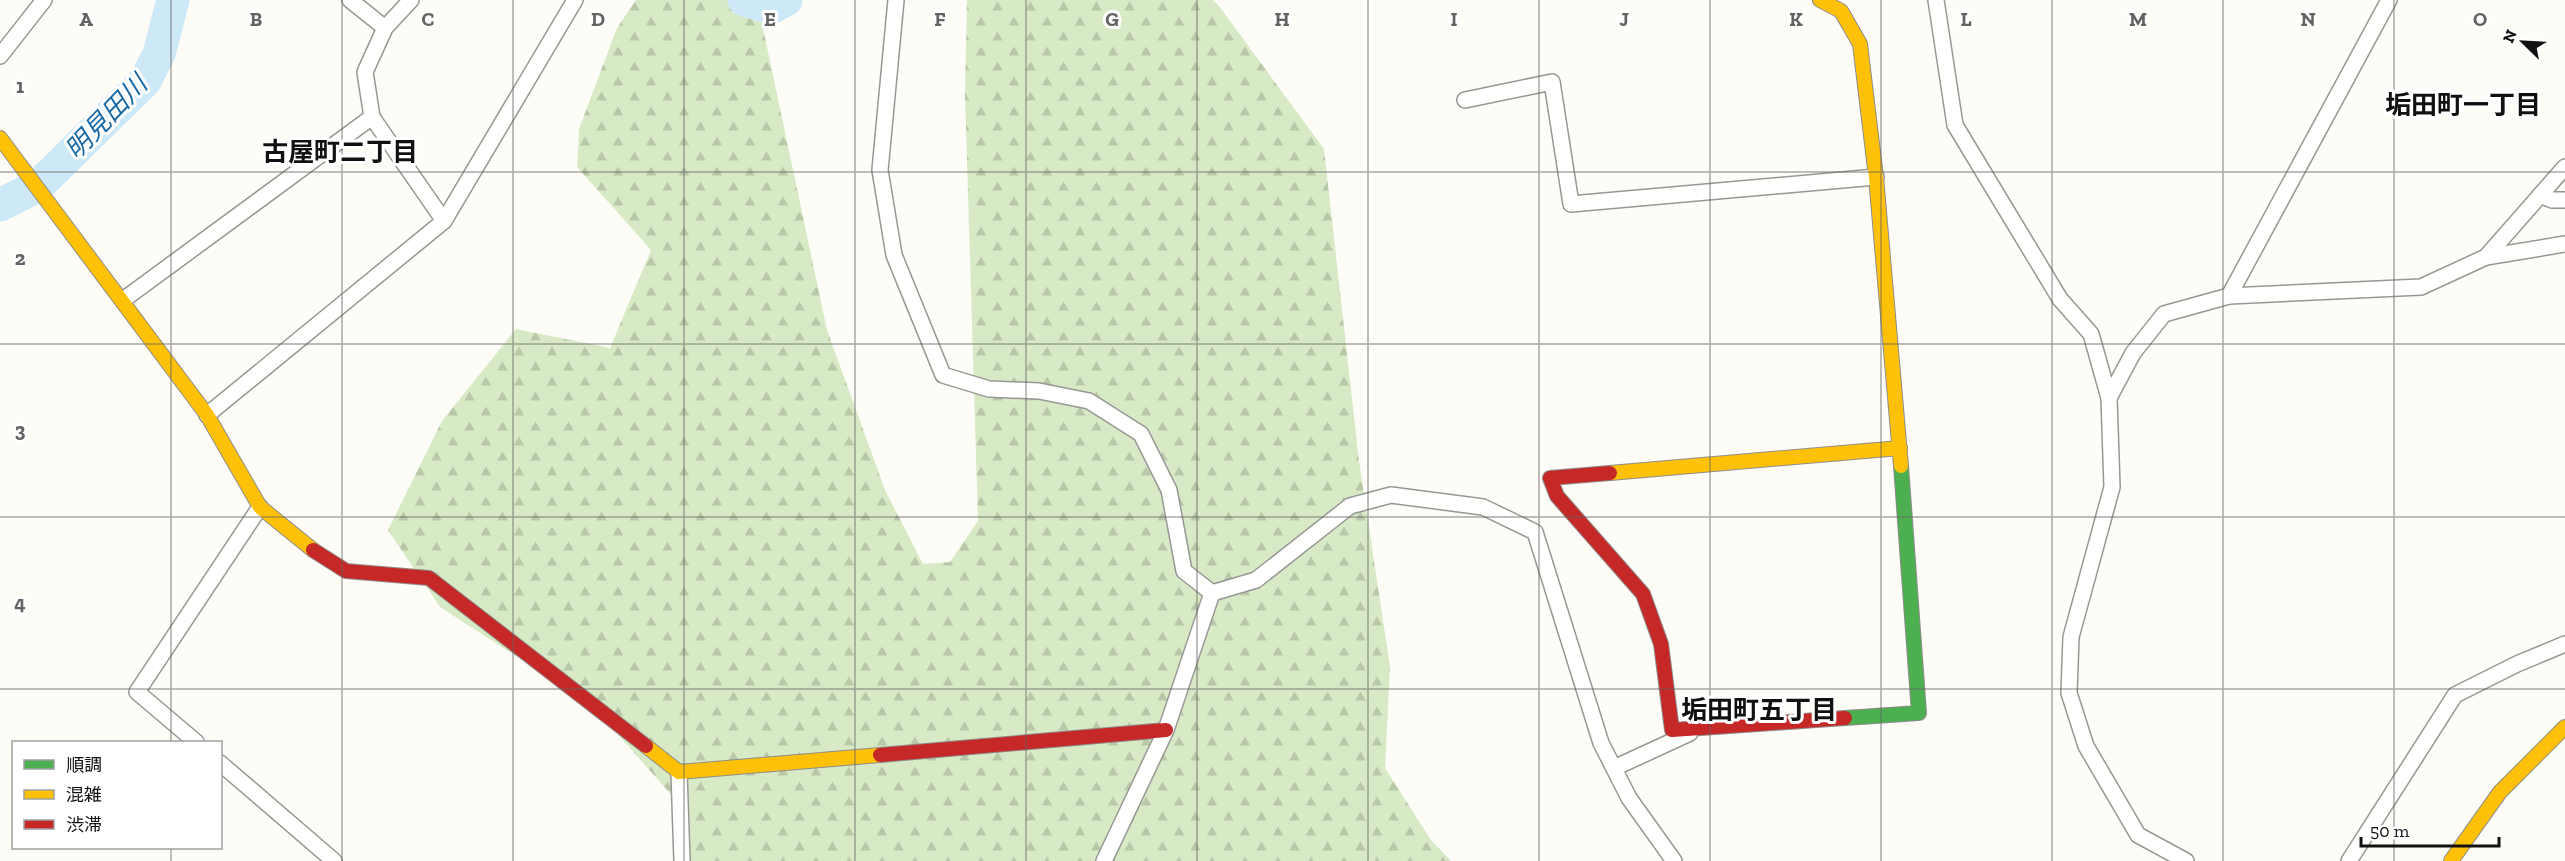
<svg xmlns="http://www.w3.org/2000/svg" width="2565" height="861" viewBox="0 0 2565 861" font-family="'Zilla Slab','Noto Sans JP',serif">
	<style>
		.forest { fill: url(#forest-firs) }
		.lines { fill: none; stroke-linecap: round; stroke-linejoin: round }
		.river { stroke: #cde8f7; stroke-width: 33 }
		.street-casing { stroke: #979795; stroke-width: 18 }
		.fast-casing { stroke: #8e8d8b; stroke-width: 16 }
		.slow-casing { stroke: #8e8d8b; stroke-width: 16 }
		.jam-casing { stroke: #8e8d8b; stroke-width: 16 }
		.street { stroke: #fffffe; stroke-width: 15 }
		.fast { stroke: #4caf50; stroke-width: 14 }
		.slow { stroke: #ffc107; stroke-width: 14 }
		.jam { stroke: #c62828; stroke-width: 14 }
		.grid { fill: none; stroke: #646362; stroke-width: 1.5; stroke-opacity: 0.55 }
		.labels { text-anchor: middle; stroke-width: 6; stroke-linejoin: round; paint-order: stroke }
		.neighbourhood-label { font-size: 26px; font-weight: bold; fill: #111; stroke: #fff }
		.water-label { font-size: 26px; font-style: italic; fill: #1768a6; stroke: #fff }
		.grid-label { font-size: 20px; text-anchor: middle; font-weight: bold; fill: #646362; stroke: #fff; stroke-width: 6; stroke-linejoin: round; paint-order: stroke }
	</style>
	<defs>
		<pattern id="forest-firs" width="22" height="20" patternUnits="userSpaceOnUse" patternTransform="scale(1.5)"><rect width="22" height="20" fill="#d8eac5"/><path d="M5 1l3.5 6h-7zM16 11l3.5 6h-7z" fill="#b8c8a8"/></pattern>
	</defs>
	<rect width="100%" height="100%" fill="#fdfcf7"/>
	<!-- forest -->
	<path class="forest" d="M636 0H757L827 330 885 490 923 564 950 562 978 521 965 95 967 0H1213L1219 6 1324 149 1359 461 1390 667 1385 768 1431 840 1451 861H686L674 798 593 706 440 607 388 530 442 421 516 329 610 348 651 250 577 167 579 129 617 28Z"/>
	<g class="lines">
		<!-- river -->
		<g class="river">
			<path d="M744 0 771 8 786 0"/>
			<path d="M0 205 38 186 145 81 159 54 173 0"/>
		</g>
		<!-- street casing -->
		<g class="street-casing">
			<g id="street">
				<path d="M350 0 385 28"/>
				<path d="M896 0 880 170 894 255 943 375 989 389 1039 391 1089 401 1141 434 1169 490 1184 571 1212 593"/>
				<path d="M1936 0 1955 125 2060 299 2091 334 2109 398 2112 487 2071 637 2069 693 2086 746 2138 835 2186 861"/>
				<path d="M0 56 44 0"/>
				<path d="M1465 100 1552 82 1571 204 1876 177"/>
				<path d="M372 117 365 72 385 28 411 0"/>
				<path d="M2540 195 2552 200H2565"/>
				<path d="M2486 257 2565 167"/>
				<path d="M2229 296 2389 0"/>
				<path d="M123 300 372 117 444 221"/>
				<path d="M2109 398 2133 353 2164 314 2229 296 2421 287 2486 257 2565 244"/>
				<path d="M207 415 444 221 575 0"/>
				<path d="M1212 593 1256 580 1350 506 1391 495 1483 507 1535 532 1601 743 1629 798 1674 861"/>
				<path d="M196 742 137 692 260 507"/>
				<path d="M220 763 334 861"/>
				<path d="M1614 768 1690 733"/>
				<path d="M679 772 682 861"/>
				<path d="M1104 861 1166 730 1212 593"/>
				<path d="M2349 861 2455 695 2517 664 2565 644"/>
			</g>
		</g>
		<!-- fast casing -->
		<g class="fast-casing">
			<path id="fast" d="M1845 718 1919 713 1901 466"/>
		</g>
		<!-- slow casing -->
		<g class="slow-casing">
			<g id="slow">
				<path d="M1820 0 1841 11 1860 44 1876 177 1901 466"/>
				<path d="M0 138 207 415 260 507 313 550"/>
				<path d="M1610 473 1900 448"/>
				<path d="M646 746 679 772 880 755"/>
				<path d="M2451 861 2500 792 2565 727"/>
			</g>
		</g>
		<!-- jam casing -->
		<g class="jam-casing">
			<g id="jam">
				<path d="M1610 473 1550 478 1557 496 1643 594 1661 644 1672 730 1845 718"/>
				<path d="M313 550 346 571 429 578 646 746"/>
				<path d="M880 755 1166 730"/>
			</g>
		</g>
		<!-- street -->
		<use href="#street" class="street"/>
		<!-- fast -->
		<use href="#fast" class="fast"/>
		<!-- slow -->
		<use href="#slow" class="slow"/>
		<!-- jam -->
		<use href="#jam" class="jam"/>
	</g>
	<!-- grid -->
	<path class="grid" d="M171 0V742M342 0V861M513 0V861M684 0V861M855 0V861M1026 0V861M1197 0V861M1368 0V861M1539 0V861M1710 0V861M1881 0V861M2052 0V861M2223 0V861M2394 0V861M0 172H2565M0 344H2565M0 517H2565M0 689H2565M171 848V861"/>
	<g class="labels">
		<!-- neighbourhood labels -->
		<g class="neighbourhood-label">
			<text x="2463" y="114">垢田町一丁目</text>
			<text x="340" y="161">古屋町二丁目</text>
			<text x="1759" y="719">垢田町五丁目</text>
		</g>
		<!-- water labels -->
		<g class="water-label">
			<text transform="translate(106 117) rotate(-46)" y="9">明見田川</text>
		</g>
	</g>
	<g class="grid-label">
		<text x="86" y="26">A</text>
		<text x="256" y="26">B</text>
		<text x="428" y="26">C</text>
		<text x="598" y="26">D</text>
		<text x="770" y="26">E</text>
		<text x="940" y="26">F</text>
		<text x="1112" y="26">G</text>
		<text x="1282" y="26">H</text>
		<text x="1454" y="26">I</text>
		<text x="1624" y="26">J</text>
		<text x="1796" y="26">K</text>
		<text x="1966" y="26">L</text>
		<text x="2138" y="26">M</text>
		<text x="2308" y="26">N</text>
		<text x="2480" y="26">O</text>
		<text x="20" y="93">1</text>
		<text x="20" y="265">2</text>
		<text x="20" y="437">3</text>
		<text x="20" y="610">4</text>
	</g>
	<!-- legend -->
	<rect x="12" y="741" width="210" height="108" fill="#ffffff" stroke="#a0a0a0" stroke-width="1.5"/>
	<rect x="24" y="760" width="30" height="9" fill="#4caf50" stroke="#a0a0a0" stroke-width="1.5"/>
	<text x="66" y="771" font-size="18" fill="#111111">順調</text>
	<rect x="24" y="790" width="30" height="9" fill="#ffc107" stroke="#a0a0a0" stroke-width="1.5"/>
	<text x="66" y="801" font-size="18" fill="#111111">混雑</text>
	<rect x="24" y="820" width="30" height="9" fill="#c62828" stroke="#a0a0a0" stroke-width="1.5"/>
	<text x="66" y="831" font-size="18" fill="#111111">渋滞</text>
	<!-- north arrow -->
	<g transform="translate(2523 42) rotate(294)" stroke="#ffffff" stroke-width="4.5" paint-order="stroke">
	<path d="M0-4.5L10 22L0 15L-10 22Z" fill="#111111"/>
	<text y="-9" font-size="16" font-weight="bold" text-anchor="middle" fill="#111111">N</text>
	</g>
	<!-- scale -->
	<path d="M2361 837v9h138v-9" fill="none" stroke="#111111" stroke-width="3"/>
	<text x="2370" y="837" font-size="18" fill="#111111" stroke="#ffffff" stroke-width="4.5" paint-order="stroke">50 m</text>
</svg>
